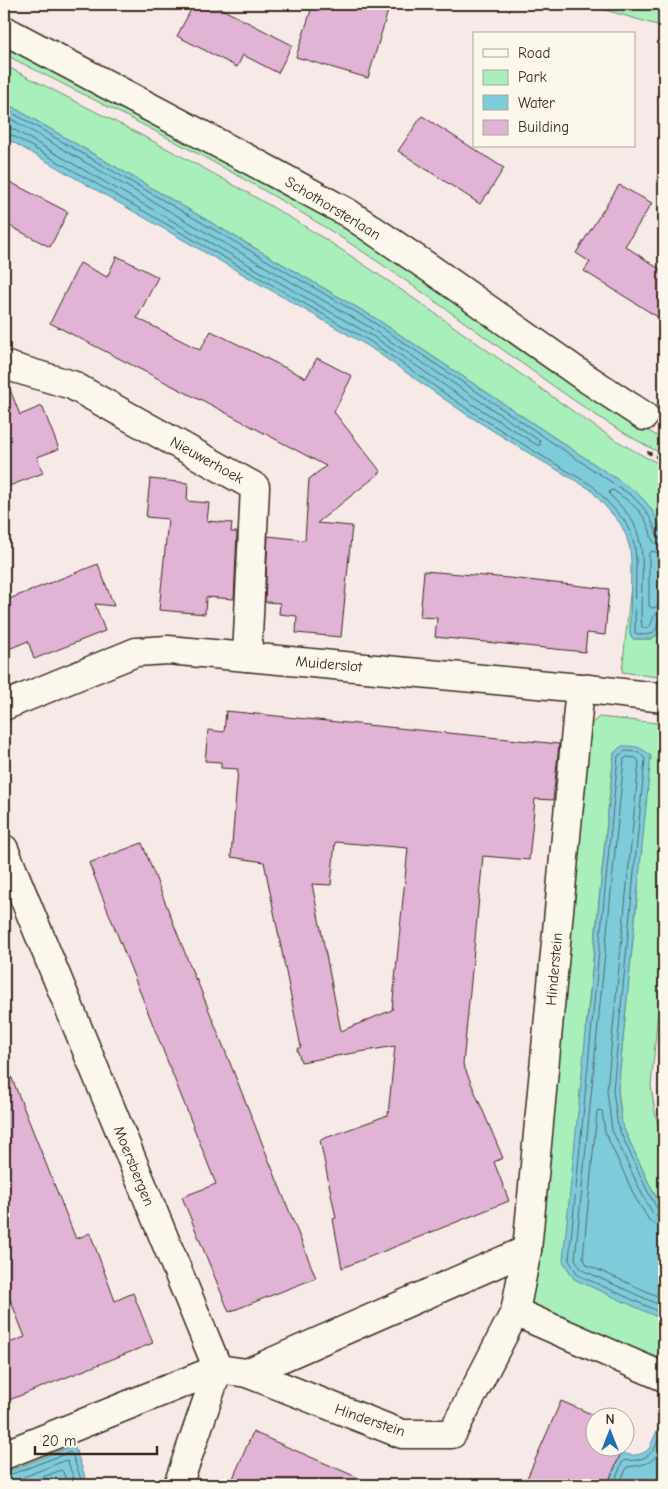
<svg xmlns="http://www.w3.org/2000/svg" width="668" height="1489" viewBox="0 0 668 1489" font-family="'Comic Neue',sans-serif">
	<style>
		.green { fill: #a8efbc; stroke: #728c6d }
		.water { fill: #7dcbdb; stroke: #638b8f }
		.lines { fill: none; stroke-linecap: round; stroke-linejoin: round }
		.shore { stroke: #556a6a; stroke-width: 1 }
		.building { fill: #e1b3d5; stroke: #3b2a1e; fill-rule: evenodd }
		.street-casing { stroke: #3b2a1e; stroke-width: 31 }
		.path { stroke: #3b2a1e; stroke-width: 3; stroke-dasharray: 5 4; stroke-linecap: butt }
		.street { stroke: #fbf7ec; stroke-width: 28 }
		.labels { text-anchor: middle; stroke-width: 4; stroke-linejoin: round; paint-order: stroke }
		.street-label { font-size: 15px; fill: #3b2a1e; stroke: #fbf7ec }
	</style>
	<rect width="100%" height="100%" fill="#f6e9e7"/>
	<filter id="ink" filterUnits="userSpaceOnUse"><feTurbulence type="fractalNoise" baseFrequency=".02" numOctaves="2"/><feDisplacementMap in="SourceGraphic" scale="10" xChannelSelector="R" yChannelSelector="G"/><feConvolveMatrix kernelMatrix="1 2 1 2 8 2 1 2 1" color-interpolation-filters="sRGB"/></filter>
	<g filter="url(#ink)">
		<!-- green -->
		<g class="green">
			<path d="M585 4H664V27Z"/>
			<path d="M4 41 170 127 361 236 636 424 664 440V455C613 429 567 396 520 362 464 322 407 280 348 242 240 171 119 113 4 54Z"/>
			<path d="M4 65C121 125 241 183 351 256 413 297 473 340 533 383 576 413 617 445 664 466V548C660 522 655 510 636 492L375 318 4 102Z"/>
			<path d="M631 585 630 634 634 639H651L661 632 664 597V678L622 672Z"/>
			<path d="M599 717 658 723 664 731V949L651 1086C654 1105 656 1125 664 1142V1211L651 1188 622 1125 618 1089 638 888 622 746 614 753 586 1028 644 1310 664 1320V1368L643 1353 530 1303 558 1067 576 884 572 879 586 728Z"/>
		</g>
		<!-- water -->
		<g class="water">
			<path d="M4 102 375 318 636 492C646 502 656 513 660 527 668 555 664 602 661 632L651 639H633L630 634 631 561 630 549 626 535 620 523 590 489 535 457 463 412 368 346 4 137Z"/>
			<path d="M622 746C636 746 640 746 651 756L618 1090 622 1125 651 1188 664 1211V1320L574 1279 563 1261 614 753Z"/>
			<path d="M664 1415V1485H607L621 1452C631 1457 641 1456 649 1449Z"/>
			<path d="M74 1445 88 1485H4V1473Z"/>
		</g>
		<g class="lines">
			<!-- shore -->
			<g class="shore">
				<path d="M4 108 373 322 632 496C647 510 652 519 658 538L664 540"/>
				<path d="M4 115 369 327 540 441V445H537L469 402 374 337 11 128 4 126"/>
				<path d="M4 133H8L371 342 466 408 537 453 593 486 624 520 631 534 635 548 636 561 635 633C641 635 652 637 656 629 658 627 657 623 658 621L664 619"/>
				<path d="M664 546C653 546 652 540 650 531 648 524 643 515 638 510 631 502 621 496 613 490L610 491 609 494C616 501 624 509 630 517 651 550 638 591 642 627L648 628C655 621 650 613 664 612"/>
				<path d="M664 554 652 551 649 553V606L652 608 664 605"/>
				<path d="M664 1212 658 1210 647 1190 618 1127 613 1090 645 759 639 752 625 751 618 756 569 1260 578 1275 664 1314"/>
				<path d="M664 1218 657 1217 652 1212 641 1192 612 1130 607 1090 639 762 636 758 627 757 624 759 575 1259 582 1270 664 1307"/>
				<path d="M664 1226 655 1224 649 1220 635 1197 605 1132 602 1111 598 1110 597 1112 583 1257 587 1265 664 1299"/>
				<path d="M4 1477 70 1452 72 1454 83 1485"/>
				<path d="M4 1483H9L66 1460 68 1462 76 1485"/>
				<path d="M23 1485 61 1470 63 1472 68 1485"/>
				<path d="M613 1485 623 1461C627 1460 631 1461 636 1460 655 1457 657 1442 664 1427"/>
				<path d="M619 1485 627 1467C650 1464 654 1463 664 1442"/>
			</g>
		</g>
		<!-- building -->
		<g class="building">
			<path d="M194 4H212L292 45 278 73 243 55 237 67 177 36Z"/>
			<path d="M313 4H390L368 78 296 57Z"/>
			<path d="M422 116 504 168 487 195H486L480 204 398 151Z"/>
			<path d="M4 179 68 212 50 247 4 223Z"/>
			<path d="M619 185 652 203 625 246 664 272V321L584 271 590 262 576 253Z"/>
			<path d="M117 256 158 277 137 318 200 350 211 331 306 378 317 358 352 376 334 412 381 472 317 523 352 526 341 637 296 633 297 616 279 614 280 603 265 602 268 536 305 540 309 479 326 466 200 399V400L50 323 80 263 107 277Z"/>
			<path d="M4 381 7 382 20 415 42 406 59 449 37 457 43 473 4 488Z"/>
			<path d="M150 479 188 483 187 501 209 503 207 521 232 523 231 532H237L234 599 206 597 205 614 159 610 168 519 146 517Z"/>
			<path d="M98 564 114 606 95 604 105 631 34 659 28 641 4 651V601Z"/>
			<path d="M424 571 509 578 609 589 605 635 587 633 585 652 435 637 437 618 420 617Z"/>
			<path d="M226 711 559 744 553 800 535 799 529 860 483 856 463 1064 503 1158 494 1162 509 1201 342 1268 333 1219 336 1218 320 1140 388 1115 395 1046 301 1062 297 1049 301 1047 264 862 231 857 238 769 221 768V762L205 761 208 730 224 732ZM335 842 408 848 392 1010 341 1031 312 884 331 885Z"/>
			<path d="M142 843 196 981V978L316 1278 229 1312 182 1197 216 1184 89 863Z"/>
			<path d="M4 1061H5L76 1239 90 1233 115 1301 133 1293 153 1343 4 1402V1345L25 1337 4 1284Z"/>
			<path d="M561 1401 596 1416V1446H624L607 1485H524Z"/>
			<path d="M253 1432 375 1485H230Z"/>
		</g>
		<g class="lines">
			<!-- street casing -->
			<g class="street-casing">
				<g id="street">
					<path d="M4 30 278 175 348 213 431 269 583 376 644 416"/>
					<path d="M4 365 72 385 255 487 247 657"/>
					<path d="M4 706 136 652 168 650 247 657 580 688 664 698"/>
					<path d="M4 849 218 1369 178 1485"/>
					<path d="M515 1312 664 1377"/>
					<path d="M247 1373 402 1434H452L515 1312 527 1250"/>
					<path d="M4 1455 218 1369 247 1373 527 1250 580 688"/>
				</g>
			</g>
			<!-- path -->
			<path class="path" d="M647 452 664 460"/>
			<!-- street -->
			<use href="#street" class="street"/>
		</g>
	</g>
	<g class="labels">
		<!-- street labels -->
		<g class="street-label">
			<text transform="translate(333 208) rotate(31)" y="5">Schothorsterlaan</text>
			<text transform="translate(207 460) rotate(29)" y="5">Nieuwerhoek</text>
			<text transform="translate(329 664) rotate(5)" y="5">Muiderslot</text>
			<text transform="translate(554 969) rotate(-85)" y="5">Hinderstein</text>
			<text transform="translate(134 1166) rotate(68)" y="5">Moersbergen</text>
			<text transform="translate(370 1420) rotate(19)" y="5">Hinderstein</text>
		</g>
	</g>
	<!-- margin -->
	<rect width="668" height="1489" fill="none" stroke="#fbf7ec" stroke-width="20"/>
	<rect x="10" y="10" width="648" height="1469" fill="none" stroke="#3b2a1e" stroke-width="2" filter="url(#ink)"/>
	<!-- legend -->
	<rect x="473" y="32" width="162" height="115" fill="#fbf7ec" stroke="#aea59a"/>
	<rect x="483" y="49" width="25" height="8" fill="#fbf7ec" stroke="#aea59a"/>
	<text x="518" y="58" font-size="15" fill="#3b2a1e">Road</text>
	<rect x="483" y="70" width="25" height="15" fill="#a8efbc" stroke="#aea59a"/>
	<text x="518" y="82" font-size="15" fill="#3b2a1e">Park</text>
	<rect x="483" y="95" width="25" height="15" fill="#7dcbdb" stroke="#aea59a"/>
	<text x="518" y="108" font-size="15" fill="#3b2a1e">Water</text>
	<rect x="483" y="120" width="25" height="15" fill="#e1b3d5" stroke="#aea59a"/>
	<text x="518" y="132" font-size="15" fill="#3b2a1e">Building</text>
	<!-- north arrow -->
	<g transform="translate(610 1432)"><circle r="24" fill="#fbf7ec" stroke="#aea59a"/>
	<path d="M0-4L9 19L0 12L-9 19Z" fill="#1f6fb2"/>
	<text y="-8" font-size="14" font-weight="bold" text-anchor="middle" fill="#3b2a1e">N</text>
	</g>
	<!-- scale -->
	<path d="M35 1446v8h122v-8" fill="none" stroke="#3b2a1e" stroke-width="2.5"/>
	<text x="42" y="1446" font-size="15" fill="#3b2a1e" stroke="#fbf7ec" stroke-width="4" paint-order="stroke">20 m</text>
</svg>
